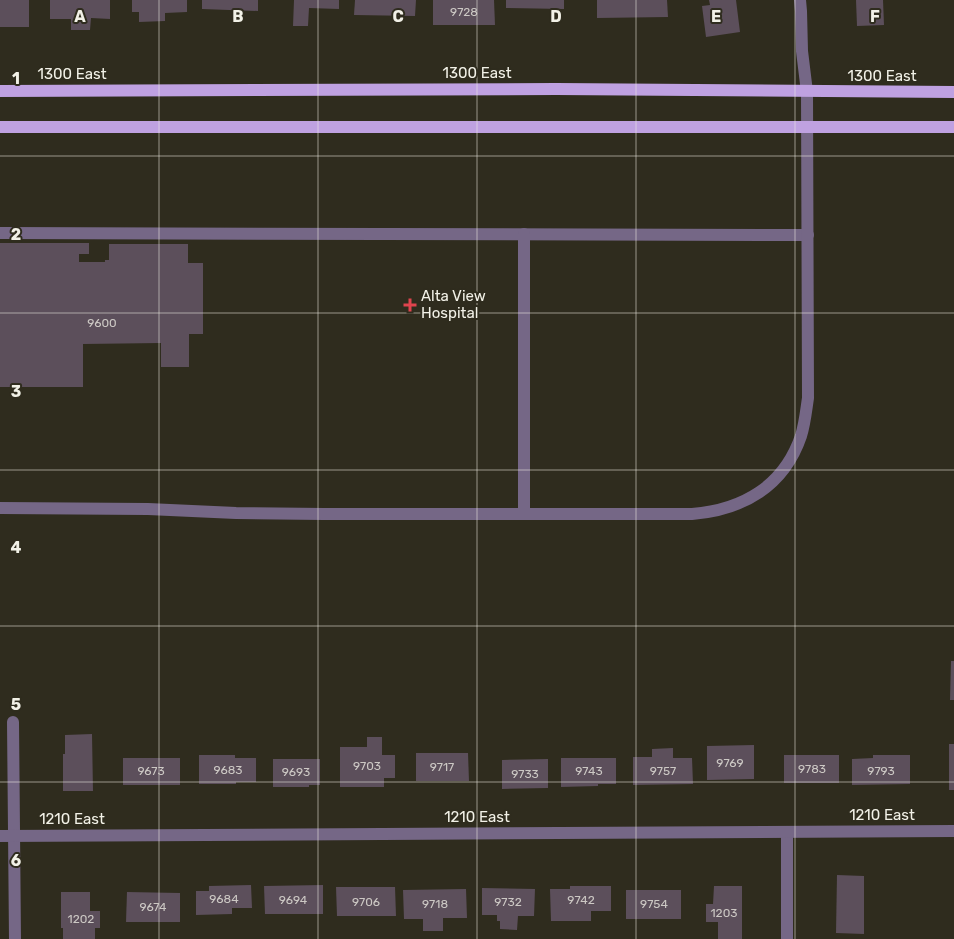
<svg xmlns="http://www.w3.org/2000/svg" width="954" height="939" viewBox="0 0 954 939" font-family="Rubik,sans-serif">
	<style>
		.building { fill: #5c4f5b }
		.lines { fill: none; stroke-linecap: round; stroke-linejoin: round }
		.minor { stroke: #756786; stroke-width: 12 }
		.major { stroke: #bfa1e1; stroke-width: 12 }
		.grid { fill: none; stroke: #f2f1e7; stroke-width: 1; stroke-opacity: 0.55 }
		.health-dot { fill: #e0444e; stroke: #2f2c1e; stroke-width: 2 }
		.labels { text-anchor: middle; stroke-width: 4; stroke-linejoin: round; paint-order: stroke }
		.number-label { font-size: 12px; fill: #ccc8c4 }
		.street-label { font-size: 15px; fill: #f2f1e7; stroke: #2f2c1e }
		.poi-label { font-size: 15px; fill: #f2f1e7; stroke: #2f2c1e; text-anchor: start }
		.grid-label { font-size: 16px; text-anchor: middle; font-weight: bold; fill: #f2f1e7; stroke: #2f2c1e; stroke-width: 4; stroke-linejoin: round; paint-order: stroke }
	</style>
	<rect width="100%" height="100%" fill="#2f2c1e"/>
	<!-- building -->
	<g class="building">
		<rect x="0" y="0" width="29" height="27"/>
		<path d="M50 0H110V19L91 18 90 30H71V19H50Z"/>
		<path d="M132 0H187V12L165 13V21L139 22V12H132Z"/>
		<path d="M202 0H258V11L202 9Z"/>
		<path d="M294 0H339V9L309 8 308 26H293Z"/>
		<path d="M355 0H416L415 16 354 15Z"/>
		<path d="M433 0H494L495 25H433Z"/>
		<path d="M506 0H564V9L506 8Z"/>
		<path d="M597 0H667L668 17 597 18Z"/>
		<path d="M709 0H736L740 32 706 37 702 6 710 5Z"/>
		<path d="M856 0H883L884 25 857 26Z"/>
		<path d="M0 243H89V254H79V262H105V260H109V244H188V263H203V334H189V367H161V343L83 344V387H0Z"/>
		<path d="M951 661H954V700H950Z"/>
		<path d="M92 734 93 791H63V754H65V735Z"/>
		<path d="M367 737H382V755H395V778H384V787H340V747H367Z"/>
		<rect x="949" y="744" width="5" height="46"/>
		<path d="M754 745V779L707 780V746Z"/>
		<path d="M673 748V758H692L693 784 633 785V757H652V749Z"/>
		<path d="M416 753H468L469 781H416Z"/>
		<path d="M199 755H235V758H256V782H236V784H199Z"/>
		<rect x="784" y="755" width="55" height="28"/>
		<path d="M873 755H910V784L852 785V759L873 758Z"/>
		<rect x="123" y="758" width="57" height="27"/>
		<path d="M561 758H616V784H598V786L561 787Z"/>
		<path d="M273 759H320V785H309V787H273Z"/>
		<path d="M548 759V788L502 789V760Z"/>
		<path d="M837 875 864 876V934L836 933Z"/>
		<path d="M251 885 252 908H232V914L196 915V891H209V886Z"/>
		<path d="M323 885V914H265L264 886Z"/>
		<path d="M570 886H611V911H591V921H551L550 889H570Z"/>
		<path d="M714 886H742V939H718V922H706V904H713Z"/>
		<path d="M336 887H395L396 916H337Z"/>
		<path d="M482 888 535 889 534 916H518L517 930 500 929V921H497V915H482Z"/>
		<path d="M466 889 467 918H443V931H423V919H404L403 890Z"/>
		<rect x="626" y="890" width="55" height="29"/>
		<path d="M61 892H90V911H100V928H95V939H63V928H61Z"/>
		<path d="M127 892 180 893V922H126Z"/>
	</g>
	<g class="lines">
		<!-- minor -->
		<g class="minor">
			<path d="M0 233 808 235"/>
			<path d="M524 234V514"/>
			<path d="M0 508 148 509 236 513 324 514H692C743 510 784 486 801 436 805 423 806 411 808 398L807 92 802 51 801 11 800 0"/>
			<path d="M13 722 15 939"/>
			<path d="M787 832V939"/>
			<path d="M0 836 954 831"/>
		</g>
		<!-- major -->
		<g class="major">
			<path d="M0 91 556 89 954 92"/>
			<path d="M0 127H954"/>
		</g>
	</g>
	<!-- grid -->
	<path class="grid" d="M159 0V939M318 0V939M477 0V939M636 0V939M795 0V939M0 156H954M0 313H954M0 470H954M0 626H954M0 782H954"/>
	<!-- markers -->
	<path class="health-dot" d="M407.5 297.5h5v5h5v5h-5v5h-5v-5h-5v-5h5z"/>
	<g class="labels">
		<!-- number labels -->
		<g class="number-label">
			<text x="464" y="16">9728</text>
			<text x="102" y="327">9600</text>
			<text x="730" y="767">9769</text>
			<text x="367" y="770">9703</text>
			<text x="442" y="771">9717</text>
			<text x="812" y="773">9783</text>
			<text x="228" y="774">9683</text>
			<text x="151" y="775">9673</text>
			<text x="589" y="775">9743</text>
			<text x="663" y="775">9757</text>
			<text x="881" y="775">9793</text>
			<text x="296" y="776">9693</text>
			<text x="525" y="778">9733</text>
			<text x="224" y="903">9684</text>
			<text x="293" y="904">9694</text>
			<text x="581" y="904">9742</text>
			<text x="366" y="906">9706</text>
			<text x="508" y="906">9732</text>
			<text x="435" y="908">9718</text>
			<text x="654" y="908">9754</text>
			<text x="153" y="911">9674</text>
			<text x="724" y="917">1203</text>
			<text x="81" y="923">1202</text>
		</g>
		<!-- street labels -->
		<g class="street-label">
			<text x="477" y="78">1300 East</text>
			<text x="72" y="79">1300 East</text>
			<text x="882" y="81">1300 East</text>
			<text x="882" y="820">1210 East</text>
			<text x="477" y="822">1210 East</text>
			<text x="72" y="824">1210 East</text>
		</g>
		<!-- poi labels -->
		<g class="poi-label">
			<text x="421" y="301">Alta View<tspan x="421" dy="17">Hospital</tspan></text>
		</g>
	</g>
	<g class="grid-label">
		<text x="80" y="22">A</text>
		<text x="238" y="22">B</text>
		<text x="398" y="22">C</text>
		<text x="556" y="22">D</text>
		<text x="716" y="22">E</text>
		<text x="875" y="22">F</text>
		<text x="16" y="84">1</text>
		<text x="16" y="240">2</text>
		<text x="16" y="397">3</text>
		<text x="16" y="553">4</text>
		<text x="16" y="710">5</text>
		<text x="16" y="866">6</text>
	</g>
</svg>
